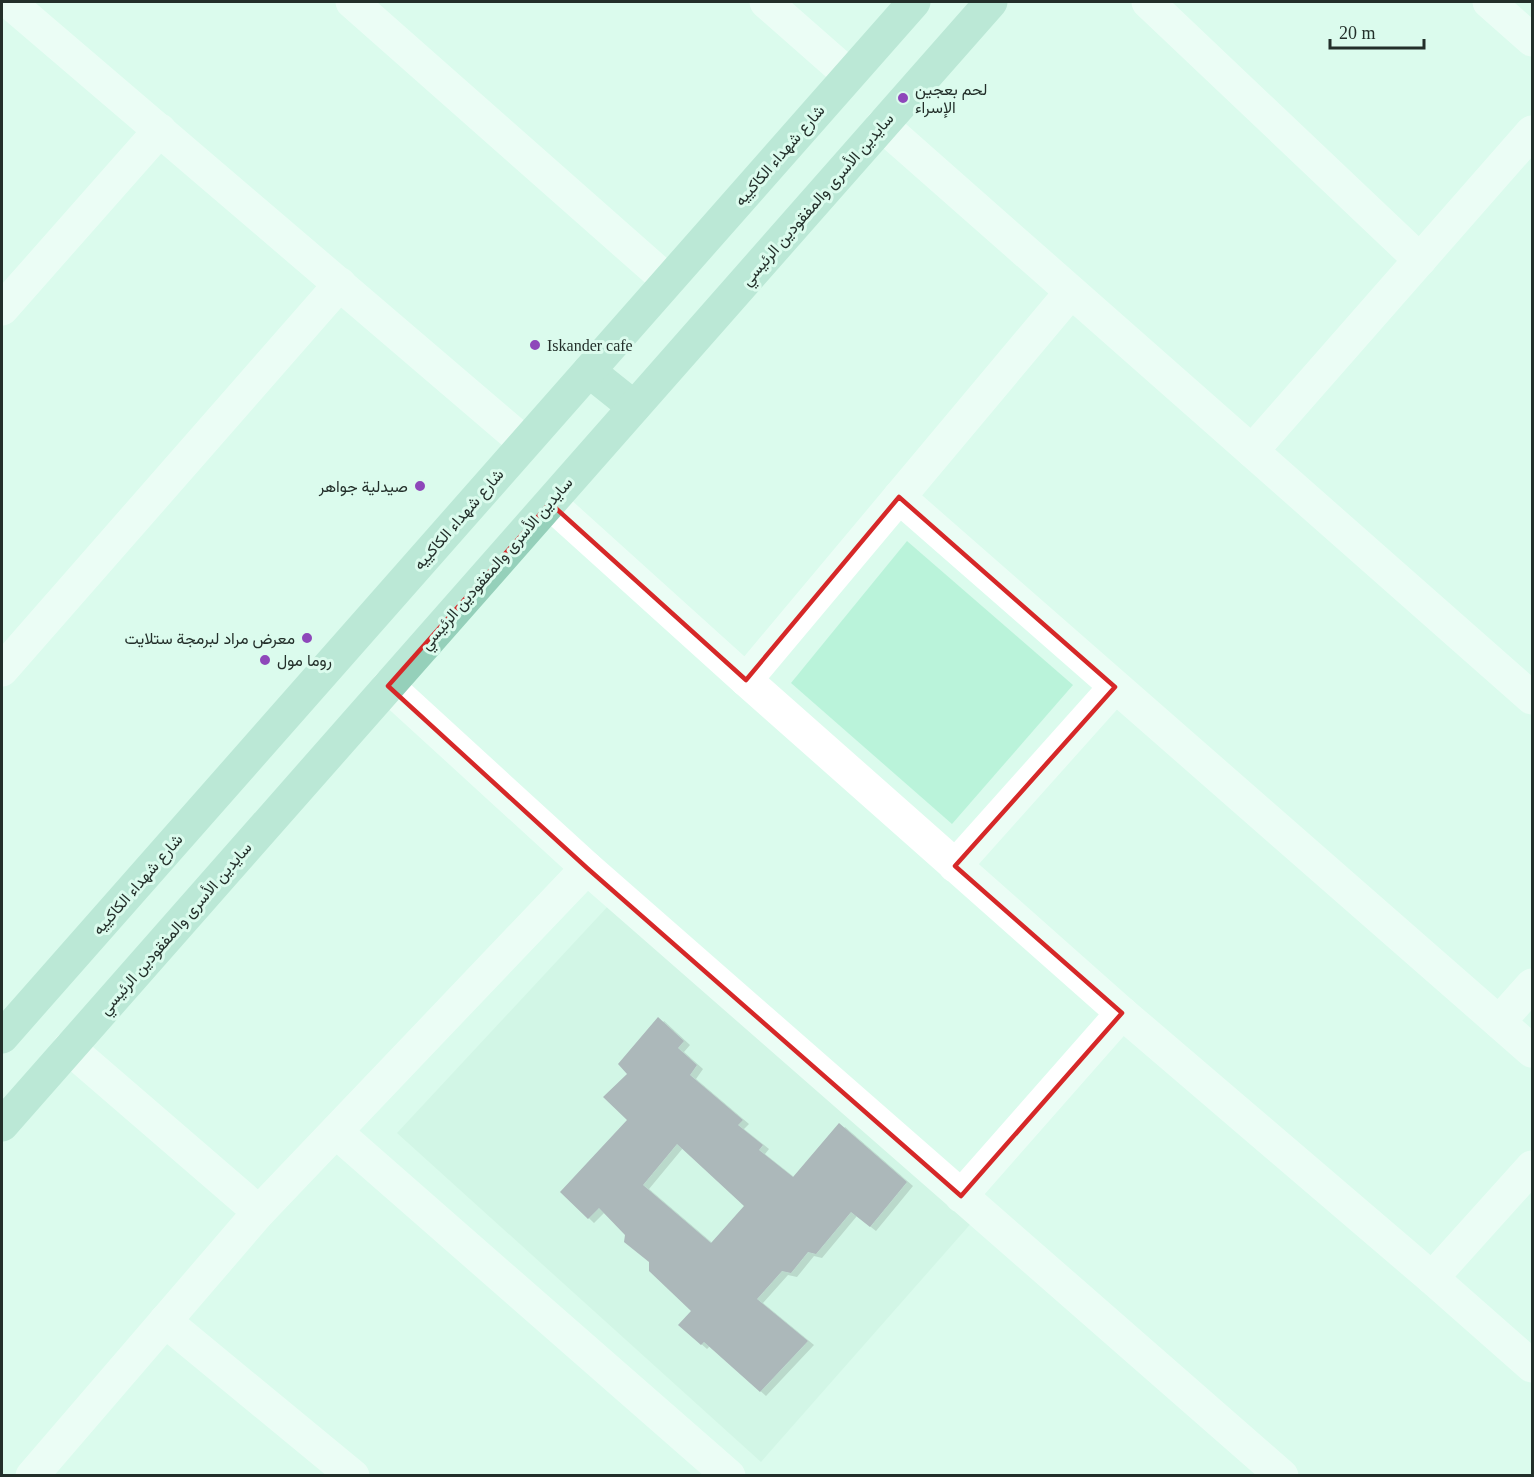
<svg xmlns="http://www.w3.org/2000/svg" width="1534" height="1477" viewBox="0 0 1534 1477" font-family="'Times New Roman',Vazirmatn,serif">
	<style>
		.built { fill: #c8efdd }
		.garden { fill: #baf3da }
		.building { fill: #73667d; fill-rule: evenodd; filter: url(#shadow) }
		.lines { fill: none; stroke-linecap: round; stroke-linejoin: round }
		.minor { stroke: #fff; stroke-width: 33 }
		.major { stroke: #95d0ba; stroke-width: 33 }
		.marked { fill: none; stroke: #d62828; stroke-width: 4.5; stroke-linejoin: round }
		.poi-dot { fill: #8e47ba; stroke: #dbfbed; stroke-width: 2 }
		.labels { text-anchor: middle; stroke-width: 6; stroke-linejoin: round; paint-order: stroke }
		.poi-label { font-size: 16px; fill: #232f2a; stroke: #dbfbed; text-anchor: start }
		.street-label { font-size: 16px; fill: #232f2a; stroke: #dbfbed }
	</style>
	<defs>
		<filter id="shadow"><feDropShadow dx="6" dy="4" stdDeviation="0" flood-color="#0004"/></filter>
	</defs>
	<rect width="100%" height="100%" fill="#dbfbed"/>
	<!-- built -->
	<path class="built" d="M610 904 974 1220 761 1462 397 1133Z"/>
	<!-- garden -->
	<path class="garden" d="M907 541 1073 685 952 824 791 683Z"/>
	<!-- building -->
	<path class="building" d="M658 1017 684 1041 678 1048 697 1065 690 1075 743 1120 738 1125 763 1145 759 1150 793 1177 839 1123 907 1182 870 1227 851 1212 816 1254 808 1252 791 1273 782 1271 757 1299 808 1341 760 1392 704 1342 701 1345 678 1325 691 1311 649 1271V1262L624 1242 625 1235 599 1208 588 1219 560 1192 627 1120 603 1097 627 1074 618 1064ZM677 1144 744 1206 711 1243 643 1185Z"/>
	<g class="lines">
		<!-- minor -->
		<g class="minor">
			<path d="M9 2 525 443"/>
			<path d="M352 2 668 281"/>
			<path d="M766 2 849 75"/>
			<path d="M1148 2 1420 260"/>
			<path d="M1489 2 1532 40"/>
			<path d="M882 125 1532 698"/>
			<path d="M2 309 160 130"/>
			<path d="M1252 451 1532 132"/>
			<path d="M899 497 1532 1051"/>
			<path d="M550 503 746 680 1122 1013 1432 1278 1532 1366"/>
			<path d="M2 670 340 284"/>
			<path d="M746 680 1071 292"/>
			<path d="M388 686 587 868 1282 1476"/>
			<path d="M955 866 1115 687"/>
			<path d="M1499 1022 1532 985"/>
			<path d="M69 1048 259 1212"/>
			<path d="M336 1132 729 1476"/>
			<path d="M961 1196 1122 1013"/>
			<path d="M1432 1278 1532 1167"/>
			<path d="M165 1321 353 1476"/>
			<path d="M32 1476 259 1212 587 868"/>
		</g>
		<!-- major -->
		<g class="major">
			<path d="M589 371 634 407"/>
			<path d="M2 1037 914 2"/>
			<path d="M2 1125 991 2"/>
		</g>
	</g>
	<!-- marked area -->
	<path d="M0 0H1534V1477H0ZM899 497 1115 687 955 866 1122 1013 961 1196 587 868 388 686 550 503 746 680Z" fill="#dbfbed" fill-opacity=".55" fill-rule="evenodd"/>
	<path class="marked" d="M899 497 1115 687 955 866 1122 1013 961 1196 587 868 388 686 550 503 746 680Z"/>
	<!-- markers -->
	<g class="poi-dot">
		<circle cx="903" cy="98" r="6"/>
		<circle cx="535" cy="345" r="6"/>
		<circle cx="420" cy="486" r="6"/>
		<circle cx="307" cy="638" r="6"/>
		<circle cx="265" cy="660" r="6"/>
	</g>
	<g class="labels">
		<!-- poi labels -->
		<g class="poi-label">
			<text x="915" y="95">لحم بعجين<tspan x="915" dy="18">الإسراء</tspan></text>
			<text x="547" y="351">Iskander cafe</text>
			<text x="408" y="492" text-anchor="end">صيدلية جواهر</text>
			<text x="295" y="644" text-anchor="end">معرض مراد لبرمجة ستلايت</text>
			<text x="277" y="666">روما مول</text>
		</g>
		<!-- street labels -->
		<g class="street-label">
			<text transform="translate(779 155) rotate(-49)" y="6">شارع شهداء الكاكييه</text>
			<text transform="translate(817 199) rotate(-49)" y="6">سايدين الأسرى والمفقودين الرئيسي</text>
			<text transform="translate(458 519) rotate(-49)" y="6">شارع شهداء الكاكييه</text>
			<text transform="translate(496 563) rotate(-49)" y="6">سايدين الأسرى والمفقودين الرئيسي</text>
			<text transform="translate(137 884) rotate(-49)" y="6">شارع شهداء الكاكييه</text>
			<text transform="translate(175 928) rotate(-49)" y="6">سايدين الأسرى والمفقودين الرئيسي</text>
		</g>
	</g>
	<!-- border -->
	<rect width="1534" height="1477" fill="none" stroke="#232f2a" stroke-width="6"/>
	<!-- scale -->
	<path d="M1330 39v9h94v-9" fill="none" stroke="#232f2a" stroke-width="3"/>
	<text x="1339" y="39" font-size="18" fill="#232f2a" stroke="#dbfbed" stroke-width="4.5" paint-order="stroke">20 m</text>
</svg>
